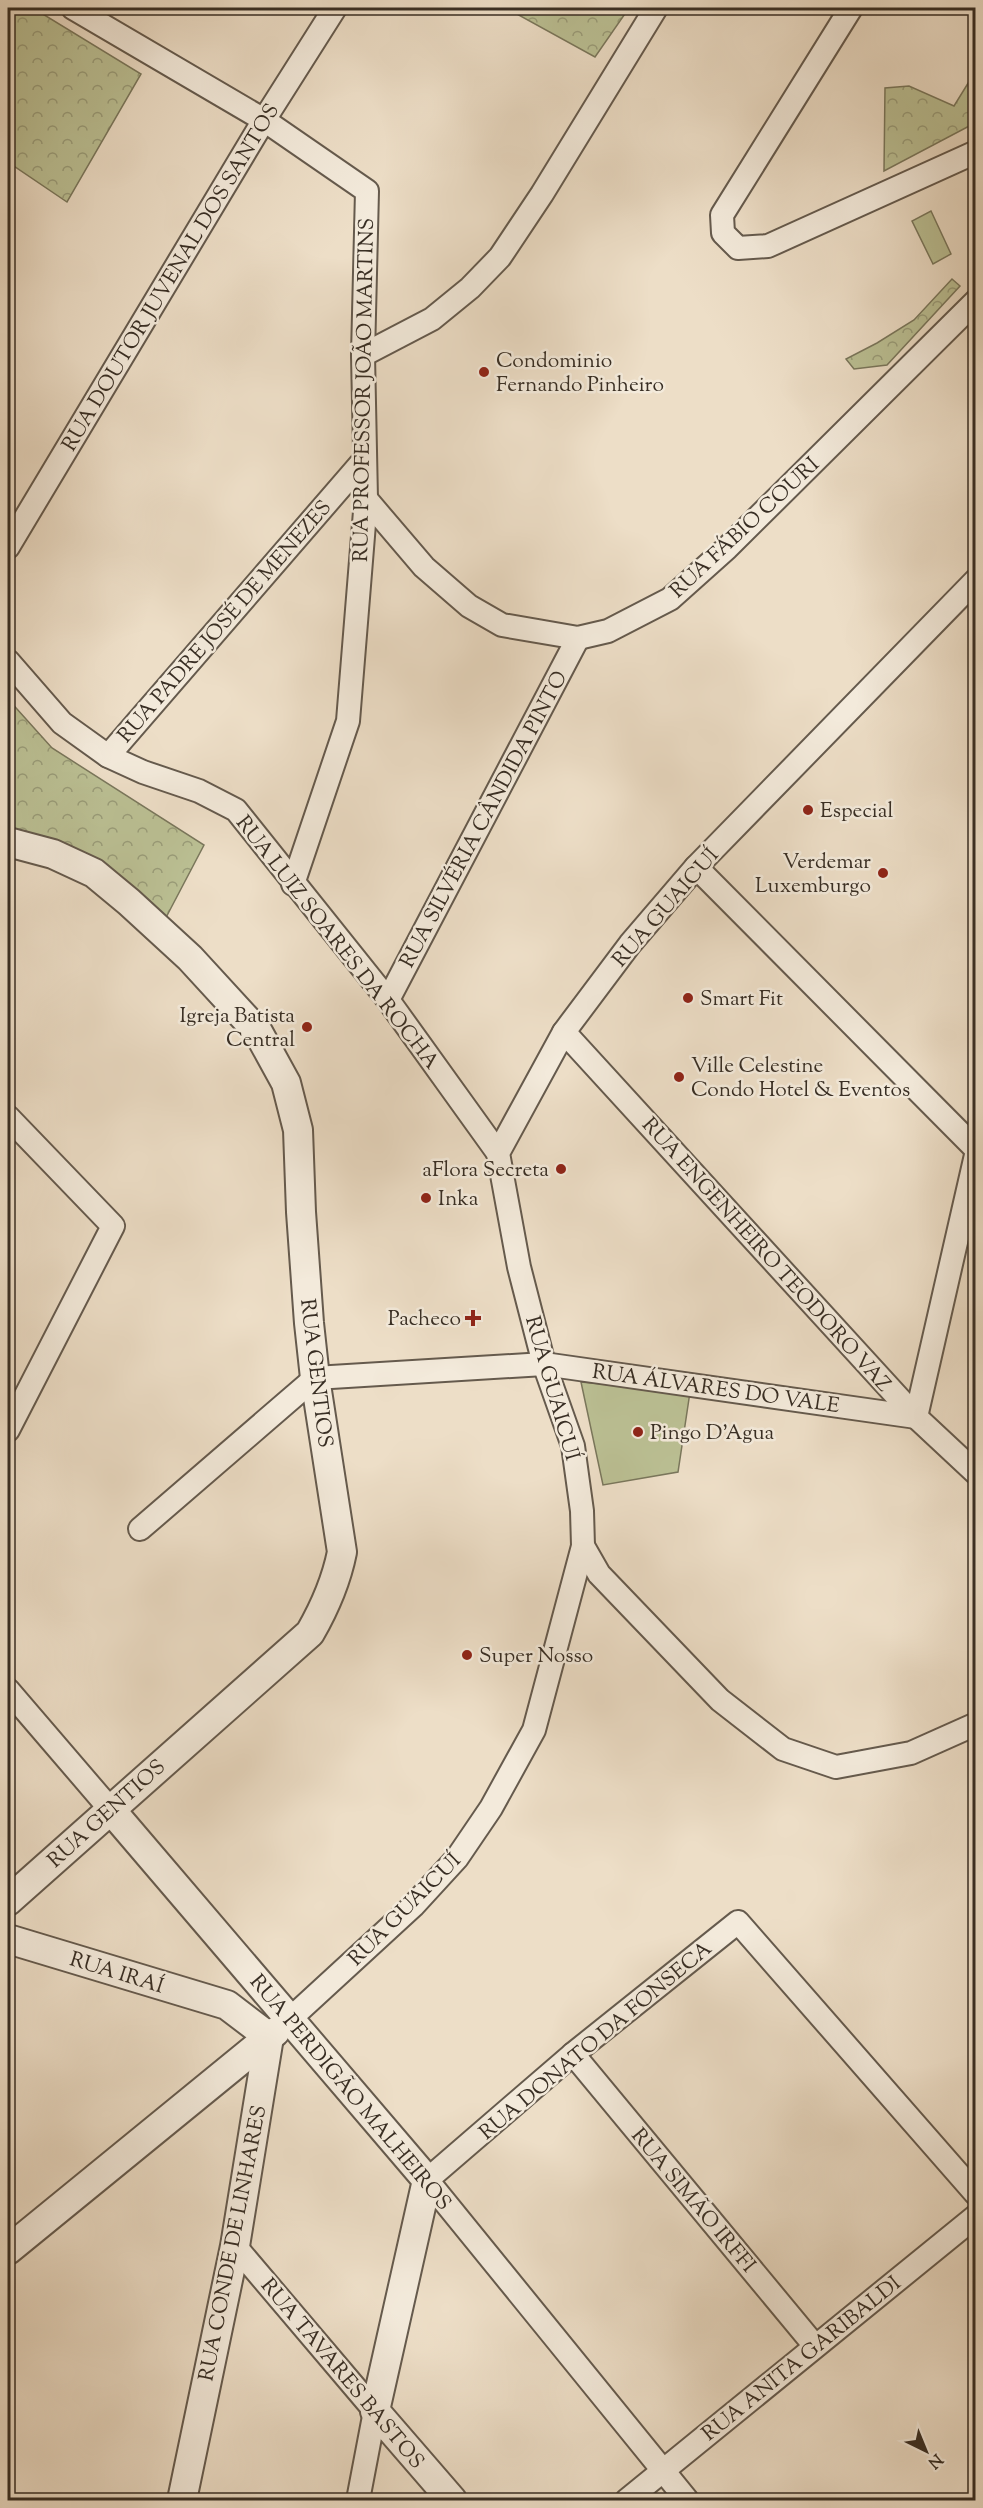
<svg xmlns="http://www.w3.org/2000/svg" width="983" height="2508" viewBox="0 0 983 2508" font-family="'Sorts Mill Goudy',serif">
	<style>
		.forest { fill: url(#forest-crowns); stroke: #7a775c; stroke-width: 1.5 }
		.pitch { fill: #bbc094; stroke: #7a775c; stroke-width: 1.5 }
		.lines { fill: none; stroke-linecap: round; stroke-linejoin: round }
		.minor-casing { stroke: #655a4d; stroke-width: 26 }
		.tertiary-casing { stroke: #655a4d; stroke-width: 32 }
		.minor { stroke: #f3eadb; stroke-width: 22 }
		.tertiary { stroke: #f3eadb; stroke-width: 28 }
		.poi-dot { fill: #8f2418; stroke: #f3eadb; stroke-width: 2 }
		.labels { text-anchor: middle; stroke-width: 5; stroke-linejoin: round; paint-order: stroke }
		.street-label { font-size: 21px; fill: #382e24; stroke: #f3eadb }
		.poi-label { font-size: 21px; fill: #382e24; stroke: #f3eadb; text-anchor: start }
	</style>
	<defs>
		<pattern id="forest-crowns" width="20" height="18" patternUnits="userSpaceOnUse" patternTransform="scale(1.5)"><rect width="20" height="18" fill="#bbc094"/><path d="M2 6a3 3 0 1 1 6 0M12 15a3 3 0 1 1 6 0" fill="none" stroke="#999c79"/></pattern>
	</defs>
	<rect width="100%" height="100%" fill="#eddec7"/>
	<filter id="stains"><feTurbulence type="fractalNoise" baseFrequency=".00333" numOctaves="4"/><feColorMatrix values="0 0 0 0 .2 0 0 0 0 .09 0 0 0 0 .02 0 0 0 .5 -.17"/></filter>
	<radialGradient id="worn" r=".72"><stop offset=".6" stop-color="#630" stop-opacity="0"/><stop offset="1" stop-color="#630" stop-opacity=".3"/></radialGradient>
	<!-- forest -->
	<g class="forest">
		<path d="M8 8H33L141 74 67 202 8 162Z"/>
		<path d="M506 8H629L595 57Z"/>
		<path d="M975 72V123L884 171 885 88 909 86 954 106Z"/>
		<path d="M952 279 960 286 887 365 854 369 846 359 877 343 914 320Z"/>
		<path d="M8 699 52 748 204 845 161 927 8 833Z"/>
	</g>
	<!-- pitch -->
	<g class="pitch">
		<path d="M931 211 951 254 933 264 912 221Z"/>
		<path d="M581 1382 690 1392 678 1472 603 1485Z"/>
	</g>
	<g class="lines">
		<!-- minor casing -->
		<g class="minor-casing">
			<g id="minor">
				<path d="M73 8 264 120 367 191 363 355 366 499 348 721 293 884"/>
				<path d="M851 8 722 215 723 233 738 248 768 246 976 152"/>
				<path d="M363 355 432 319 470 288 500 257 542 194 656 8"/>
				<path d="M366 499 424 567 469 606 502 625 578 638 608 631 670 599 727 548 976 301"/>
				<path d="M8 547 264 120 335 8"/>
				<path d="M8 661 62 723 108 756 143 772 199 791 236 810 388 1000 498 1153"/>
				<path d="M108 756 364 460"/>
				<path d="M696 867 976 1149"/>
				<path d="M388 1000 578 638"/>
				<path d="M564 1032 916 1417 976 1473"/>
				<path d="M8 1117 113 1226 8 1430"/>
				<path d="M916 1417 976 1155"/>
				<path d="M140 1529 315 1378 544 1364 916 1417"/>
				<path d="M583 1546 599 1574 720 1700 783 1749 836 1767 911 1753 976 1724"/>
				<path d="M8 1690 111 1810"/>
				<path d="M290 2019 413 1906 457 1858 491 1808 534 1730 583 1546 582 1511 573 1446 544 1364 519 1267 498 1153 564 1032 630 944 696 867 976 580"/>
				<path d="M573 2054 815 2346"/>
				<path d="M235 2246 375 2411 358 2500"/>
				<path d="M627 2500 976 2216"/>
				<path d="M687 2500 427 2180 573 2054 738 1922 976 2194"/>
			</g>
		</g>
		<!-- tertiary casing -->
		<g class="tertiary-casing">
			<g id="tertiary">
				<path d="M8 842 53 854 94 873 129 902 190 958 258 1032 286 1083 298 1130 301 1212 309 1323 315 1378 342 1552C336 1582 325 1607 310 1633L8 1901"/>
				<path d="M111 1810 427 2180 375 2411 452 2500"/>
				<path d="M8 1939 227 2005 269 2037"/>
				<path d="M8 2250 275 2032"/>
				<path d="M182 2500 235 2246 269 2037"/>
			</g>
		</g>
		<!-- minor -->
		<use href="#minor" class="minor"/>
		<!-- tertiary -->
		<use href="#tertiary" class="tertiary"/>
	</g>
	<!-- markers -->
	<g class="poi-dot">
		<circle cx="484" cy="372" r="6"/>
		<circle cx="808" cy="810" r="6"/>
		<circle cx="883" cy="873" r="6"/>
		<circle cx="688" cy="998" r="6"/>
		<circle cx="307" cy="1027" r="6"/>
		<circle cx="679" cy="1077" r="6"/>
		<circle cx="561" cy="1169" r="6"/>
		<circle cx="426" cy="1198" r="6"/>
		<path d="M470 1309h6v6h6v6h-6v6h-6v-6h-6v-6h6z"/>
		<circle cx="638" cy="1432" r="6"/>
		<circle cx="467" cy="1655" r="6"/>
	</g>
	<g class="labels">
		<!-- street labels -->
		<g class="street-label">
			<text transform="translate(170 277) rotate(-59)" y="7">RUA DOUTOR JUVENAL DOS SANTOS</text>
			<text transform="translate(363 390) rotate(-89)" y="7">RUA PROFESSOR JOÃO MARTINS</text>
			<text transform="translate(744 527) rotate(-43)" y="7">RUA FÁBIO COURI</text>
			<text transform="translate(224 621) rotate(-49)" y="7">RUA PADRE JOSÉ DE MENEZES</text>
			<text transform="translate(483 819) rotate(-62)" y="7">RUA SILVÉRIA CÂNDIDA PINTO</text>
			<text transform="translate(665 907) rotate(-49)" y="7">RUA GUAICUÍ</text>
			<text transform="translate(338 942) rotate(52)" y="7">RUA LUIZ SOARES DA ROCHA</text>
			<text transform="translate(767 1254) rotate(48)" y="7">RUA ENGENHEIRO TEODORO VAZ</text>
			<text transform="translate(317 1373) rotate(83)" y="7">RUA GENTIOS</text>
			<text transform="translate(553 1388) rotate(74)" y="7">RUA GUAICUÍ</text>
			<text transform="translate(716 1388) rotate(8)" y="7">RUA ÁLVARES DO VALE</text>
			<text transform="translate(106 1813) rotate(-42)" y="7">RUA GENTIOS</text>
			<text transform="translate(404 1909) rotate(-45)" y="7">RUA GUAICUÍ</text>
			<text transform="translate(117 1972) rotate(17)" y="7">RUA IRAÍ</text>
			<text transform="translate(595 2040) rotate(-40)" y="7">RUA DONATO DA FONSECA</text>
			<text transform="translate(351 2092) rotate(50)" y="7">RUA PERDIGÃO MALHEIROS</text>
			<text transform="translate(694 2200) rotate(50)" y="7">RUA SIMÃO IRFFI</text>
			<text transform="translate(232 2243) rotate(-79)" y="7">RUA CONDE DE LINHARES</text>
			<text transform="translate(801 2358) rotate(-39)" y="7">RUA ANITA GARIBALDI</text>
			<text transform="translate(343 2373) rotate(50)" y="7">RUA TAVARES BASTOS</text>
		</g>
		<!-- poi labels -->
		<g class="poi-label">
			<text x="496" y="367">Condominio<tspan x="496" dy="24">Fernando Pinheiro</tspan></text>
			<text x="820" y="817">Especial</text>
			<text x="871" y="868" text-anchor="end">Verdemar<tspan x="871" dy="24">Luxemburgo</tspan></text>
			<text x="700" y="1005">Smart Fit</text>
			<text x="295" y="1022" text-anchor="end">Igreja Batista<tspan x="295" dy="24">Central</tspan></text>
			<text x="691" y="1072">Ville Celestine<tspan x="691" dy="24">Condo Hotel &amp; Eventos</tspan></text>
			<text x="549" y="1176" text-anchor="end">aFlora Secreta</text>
			<text x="438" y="1205">Inka</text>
			<text x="461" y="1325" text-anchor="end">Pacheco</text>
			<text x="650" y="1439">Pingo D'Agua</text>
			<text x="479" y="1662">Super Nosso</text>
		</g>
	</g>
	<!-- margin -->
	<rect width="983" height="2508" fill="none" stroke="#eddec7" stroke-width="30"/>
	<rect x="9" y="9" width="965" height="2490" fill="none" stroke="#382e24" stroke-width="3"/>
	<rect x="15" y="15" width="953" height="2478" fill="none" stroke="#382e24" stroke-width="1.5"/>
	<!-- north arrow -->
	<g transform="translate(926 2451) rotate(137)" stroke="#f3eadb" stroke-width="4.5" paint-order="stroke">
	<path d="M0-4.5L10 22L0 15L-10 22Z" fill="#382e24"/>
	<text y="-9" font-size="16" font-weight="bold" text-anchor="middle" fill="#382e24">N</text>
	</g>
	<rect width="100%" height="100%" filter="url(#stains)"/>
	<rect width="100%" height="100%" fill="url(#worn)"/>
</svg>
